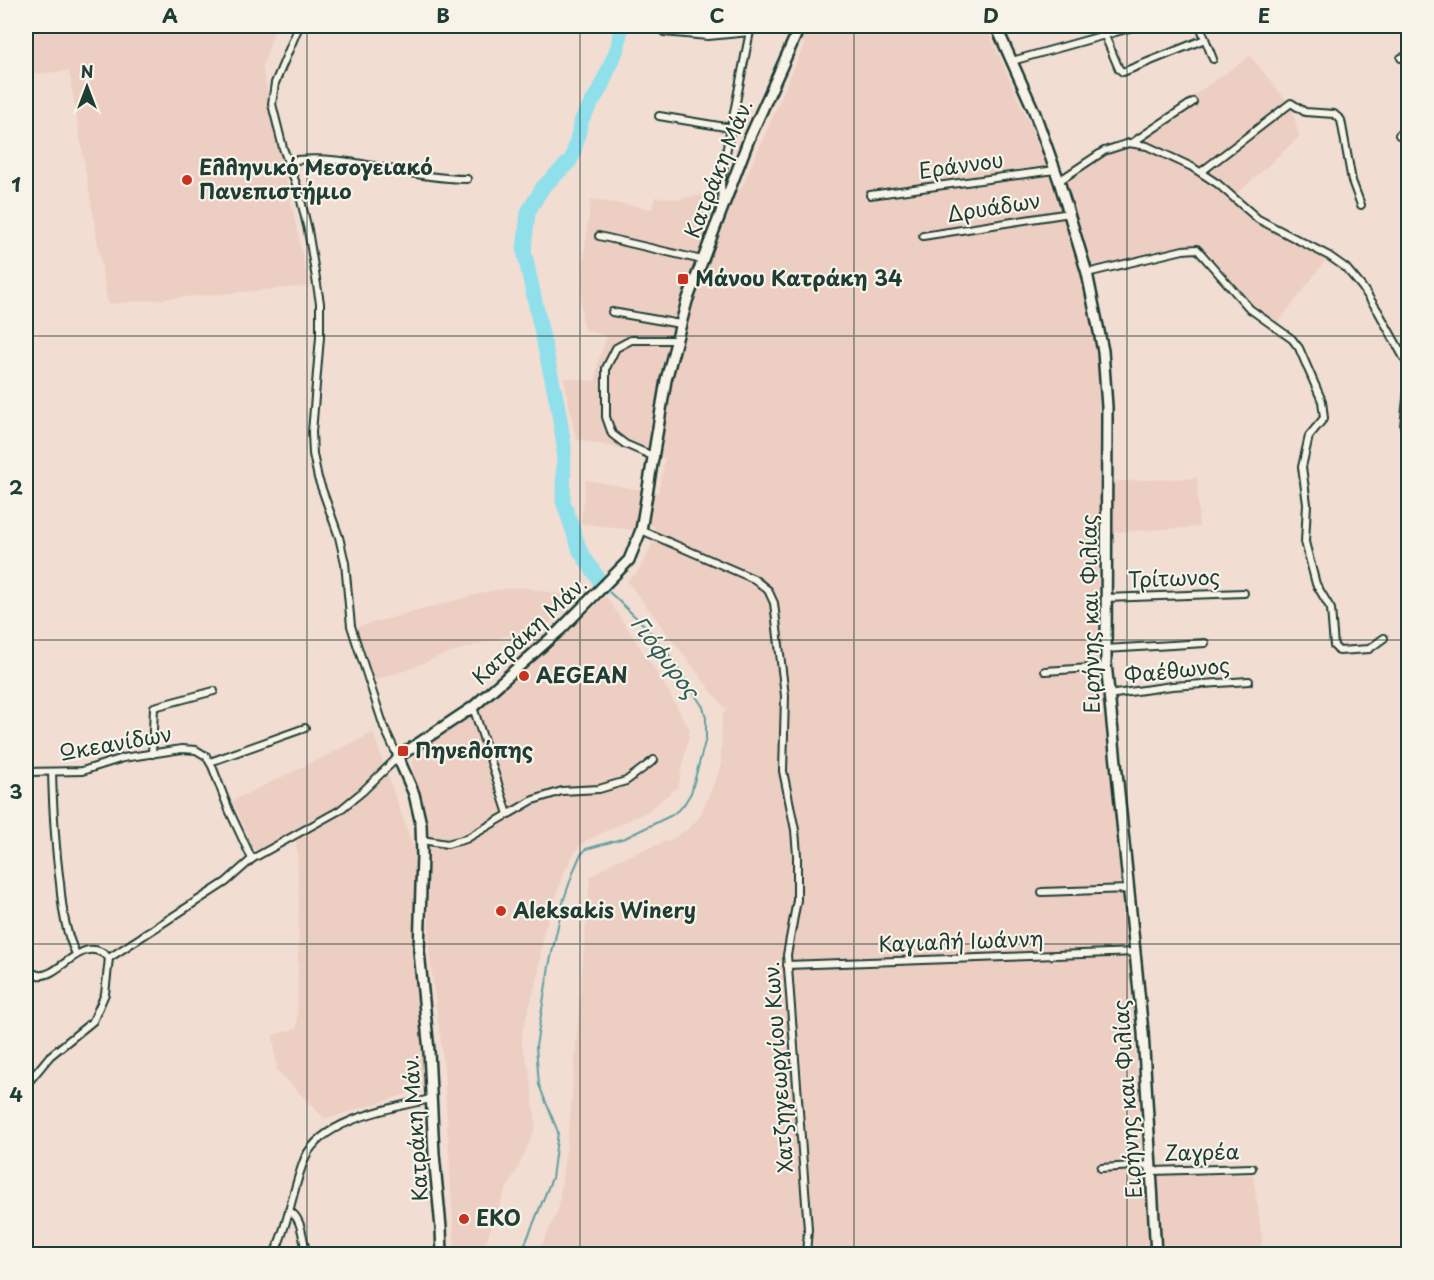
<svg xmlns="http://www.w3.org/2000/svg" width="1434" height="1280" viewBox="0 0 1434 1280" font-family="'Playpen Sans',sans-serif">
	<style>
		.built { fill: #edcec2 }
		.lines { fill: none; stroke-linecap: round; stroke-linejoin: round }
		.stream { stroke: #639fa2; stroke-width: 2 }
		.river { stroke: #90e0ec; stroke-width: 15 }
		.street-casing { stroke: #1f3d34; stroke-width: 10 }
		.secondary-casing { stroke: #1f3d34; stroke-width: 14 }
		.street { stroke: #f7f3e8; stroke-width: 6 }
		.secondary { stroke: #f7f3e8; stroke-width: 9 }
		.grid { fill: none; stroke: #1f3d34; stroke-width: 1.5; stroke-opacity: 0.55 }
		.poi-dot { fill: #c8321e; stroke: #f7f3e8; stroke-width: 2 }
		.labels { text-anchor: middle; stroke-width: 4.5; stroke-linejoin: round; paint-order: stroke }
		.street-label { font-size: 21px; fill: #1f3d34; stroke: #f7f3e8 }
		.poi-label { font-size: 21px; font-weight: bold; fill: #1f3d34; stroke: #f7f3e8; text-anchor: start }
		.water-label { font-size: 22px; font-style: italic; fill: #365e59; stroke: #f7f3e8 }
		.neatline { fill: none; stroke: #1f3d34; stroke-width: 2 }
		.grid-label { font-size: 20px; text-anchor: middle; font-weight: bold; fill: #1f3d34 }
	</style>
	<rect width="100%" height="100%" fill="#f1ddd2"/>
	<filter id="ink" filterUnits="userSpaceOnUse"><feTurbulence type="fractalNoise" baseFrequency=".0167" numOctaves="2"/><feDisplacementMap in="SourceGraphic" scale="12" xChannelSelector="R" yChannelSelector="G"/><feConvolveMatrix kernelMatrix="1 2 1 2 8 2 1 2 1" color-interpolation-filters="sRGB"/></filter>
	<g filter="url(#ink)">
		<!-- built -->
		<g class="built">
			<path d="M26 26H276L262 67 309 286 108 304 69 71 26 74Z"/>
			<path d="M756 26H986L1036 139 1054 187 1107 153 1123 147 1137 146 1140 140 1134 137 1250 56 1292 107 1299 137 1230 200 1258 222 1326 260 1278 323 1246 299 1209 253 1193 245 1177 247 1080 272 1099 363V482L1197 478 1199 527 1097 533 1098 655 1101 695 1126 914 1143 1175H1253L1262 1237 1260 1254H537L558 1211 570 1119 590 877 611 863 674 838 688 829 699 818 721 767 722 717 726 710 627 581 637 573 645 559 651 547 655 526 641 524 639 531 581 523 586 480 658 493 665 458 576 439 564 378 596 381 598 362 607 336 583 329 581 306 585 247 591 199 652 209 655 197 678 199 741 189 805 43 756 28Z"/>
			<path d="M521 587 576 597 544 628 519 649 508 635 440 656 407 670 374 680 357 627 490 591Z"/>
			<path d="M606 596 662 681 690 730 678 787 646 812 585 841 576 850 563 874 543 935 538 977 522 1031V1046L529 1069 536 1126 519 1166 503 1196 481 1254H455L444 1068 429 950 428 821 423 802 412 774 413 760 418 751 466 718 573 627Z"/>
			<path d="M373 733 415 853V956L424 1074V1089L325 1119 277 1070 273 1035 297 1028 299 898 296 830 256 853 232 801Z"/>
		</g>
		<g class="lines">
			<!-- stream -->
			<path class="stream" d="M521 1254 552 1178 558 1132 539 1085 536 1046 549 966 564 899 574 870 580 856 586 849 625 838 672 815 683 806 691 793 706 738V718L703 707 669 655 644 625 605 588"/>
			<!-- river -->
			<path class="river" d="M604 587 580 551 563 501 564 446 558 407 524 251 528 212 543 187 570 161 573 155 582 119 600 89 618 47 621 26"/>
			<!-- street casing -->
			<g class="street-casing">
				<g id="street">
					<path d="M1200 26 1213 59"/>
					<path d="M997 27 1006 26"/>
					<path d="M664 32 708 36 750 32"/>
					<path d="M1105 36 1119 69 1123 72 1205 39"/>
					<path d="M1401 58 1408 55"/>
					<path d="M1012 61 1137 26"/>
					<path d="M659 116 731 128"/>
					<path d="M1399 135 1408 131"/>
					<path d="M1132 143 1193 102"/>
					<path d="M287 161C349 152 406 179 467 179"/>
					<path d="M1201 172 1291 103 1305 112 1334 114 1341 120 1352 181 1361 205"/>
					<path d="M1059 181 1104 151 1129 143 1147 146 1192 167 1218 184 1258 219 1329 256 1346 268 1362 287 1378 311 1408 365"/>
					<path d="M870 195 1055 170"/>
					<path d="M722 204 721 184 724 163 751 26"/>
					<path d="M599 236 702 260"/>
					<path d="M923 236 1070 213"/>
					<path d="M1087 273 1183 250 1197 249 1250 309 1292 339 1299 348 1322 401 1324 418 1309 436 1302 467 1307 504 1305 542 1316 584 1331 609 1334 646 1339 651 1369 649 1384 638"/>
					<path d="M612 312 680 324"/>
					<path d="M1408 390 1404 426 1408 438"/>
					<path d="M655 457 625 444 612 434 606 417V368L616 348 631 340H675"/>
					<path d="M641 530 754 579 768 590 774 603 785 696 783 771 795 830 797 855V900L787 955 808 1229 806 1254"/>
					<path d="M1105 598 1244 593"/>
					<path d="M1105 649 1205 643"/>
					<path d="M1045 671 1106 667"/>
					<path d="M1108 695 1172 686 1249 681"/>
					<path d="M473 707 508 814"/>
					<path d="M152 754 154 707 214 691"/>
					<path d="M210 762 305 728"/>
					<path d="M26 772 82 771 123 758 182 749 196 750 206 756 212 766 229 810 252 859"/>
					<path d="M52 772C53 809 55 846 60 883 62 907 65 932 76 954"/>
					<path d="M422 840 447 844 466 839 533 800 562 791 599 789 626 781 654 760"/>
					<path d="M1042 892 1129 889"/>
					<path d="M109 958 226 882 252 859 340 810 362 792 398 757 384 727 351 626 345 563 339 537 318 478 313 454 312 432 320 337V303L308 230 299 192 283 148 272 104 275 83 299 26"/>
					<path d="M787 965 1136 952"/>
					<path d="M26 969C29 971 34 974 38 975 60 979 82 931 109 958L105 994 93 1021 50 1056 26 1085"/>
					<path d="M1101 1168 1151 1165"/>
					<path d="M1152 1171 1252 1168"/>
					<path d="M289 1211C301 1217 302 1234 305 1247"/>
					<path d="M274 1254C289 1224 292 1190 305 1158 322 1119 393 1108 430 1099"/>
				</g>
			</g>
			<!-- secondary casing -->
			<g class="secondary-casing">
				<g id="secondary">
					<path d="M996 26 1034 111 1059 181 1087 273 1103 351 1107 407 1106 663 1143 1032 1156 1254"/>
					<path d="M442 1254 441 1228 434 1154 429 1051 419 951 422 856 421 824 414 794 398 757 473 707 560 630 629 560 641 530 666 380 687 301 749 139 800 26"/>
				</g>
			</g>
			<!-- street -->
			<use href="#street" class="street"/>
			<!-- secondary -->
			<use href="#secondary" class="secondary"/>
		</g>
	</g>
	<!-- grid -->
	<path class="grid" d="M307 26V1254M580 26V1254M854 26V1254M1127 26V1254M26 336H1408M26 640H1408M26 944H1408"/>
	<!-- markers -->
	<g class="poi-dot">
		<circle cx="187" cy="180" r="6"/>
		<rect x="677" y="273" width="12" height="12" rx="3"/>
		<circle cx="524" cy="676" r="6"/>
		<rect x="397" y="745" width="12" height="12" rx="3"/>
		<circle cx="501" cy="911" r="6"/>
		<circle cx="464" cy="1219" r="6"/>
	</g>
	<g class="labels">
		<!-- street labels -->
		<g class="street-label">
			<text transform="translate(961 166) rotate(-8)" y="7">Εράννου</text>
			<text transform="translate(719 169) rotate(-68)" y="7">Κατράκη Μάν.</text>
			<text transform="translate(994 208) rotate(-9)" y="7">Δρυάδων</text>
			<text transform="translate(1174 579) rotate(-2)" y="7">Τρίτωνος</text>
			<text transform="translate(1091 614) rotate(-91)" y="7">Ειρήνης και Φιλίας</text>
			<text transform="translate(530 631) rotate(-43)" y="7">Κατράκη Μάν.</text>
			<text transform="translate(1177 671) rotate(-6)" y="7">Φαέθωνος</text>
			<text transform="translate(116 744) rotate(-10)" y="7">Ωκεανίδων</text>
			<text transform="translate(961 942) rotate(-2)" y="7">Καγιαλή Ιωάννη</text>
			<text transform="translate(779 1067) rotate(-94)" y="7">Χατζηγεωργίου Κων.</text>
			<text transform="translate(1128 1099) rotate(-94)" y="7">Ειρήνης και Φιλίας</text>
			<text transform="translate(416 1128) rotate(-94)" y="7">Κατράκη Μάν.</text>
			<text transform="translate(1202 1153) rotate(-1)" y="7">Ζαγρέα</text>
		</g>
		<!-- poi labels -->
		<g class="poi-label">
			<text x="199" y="175">Ελληνικό Μεσογειακό<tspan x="199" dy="24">Πανεπιστήμιο</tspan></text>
			<text x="695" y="286">Μάνου Κατράκη 34</text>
			<text x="536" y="683">AEGEAN</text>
			<text x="415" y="758">Πηνελόπης</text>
			<text x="513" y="918">Aleksakis Winery</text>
			<text x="476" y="1226">EKO</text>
		</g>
		<!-- water labels -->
		<g class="water-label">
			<text transform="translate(665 657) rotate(53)" y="8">Γιόφυρος</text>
		</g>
	</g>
	<!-- margin -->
	<rect width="1434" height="1280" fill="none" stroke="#f7f3e8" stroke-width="66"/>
	<!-- north arrow -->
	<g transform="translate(87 87)" stroke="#f7f3e8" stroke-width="4.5" paint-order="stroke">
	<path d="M0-4.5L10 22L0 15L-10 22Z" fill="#1f3d34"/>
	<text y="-9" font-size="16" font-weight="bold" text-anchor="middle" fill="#1f3d34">N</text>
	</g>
	<rect x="33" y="33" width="1368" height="1214" class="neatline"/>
	<g class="grid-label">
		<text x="170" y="23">A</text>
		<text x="443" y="23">B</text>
		<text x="717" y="23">C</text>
		<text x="991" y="23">D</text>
		<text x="1264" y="23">E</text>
		<text x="16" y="192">1</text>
		<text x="16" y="495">2</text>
		<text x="16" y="799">3</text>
		<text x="16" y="1102">4</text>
	</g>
</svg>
